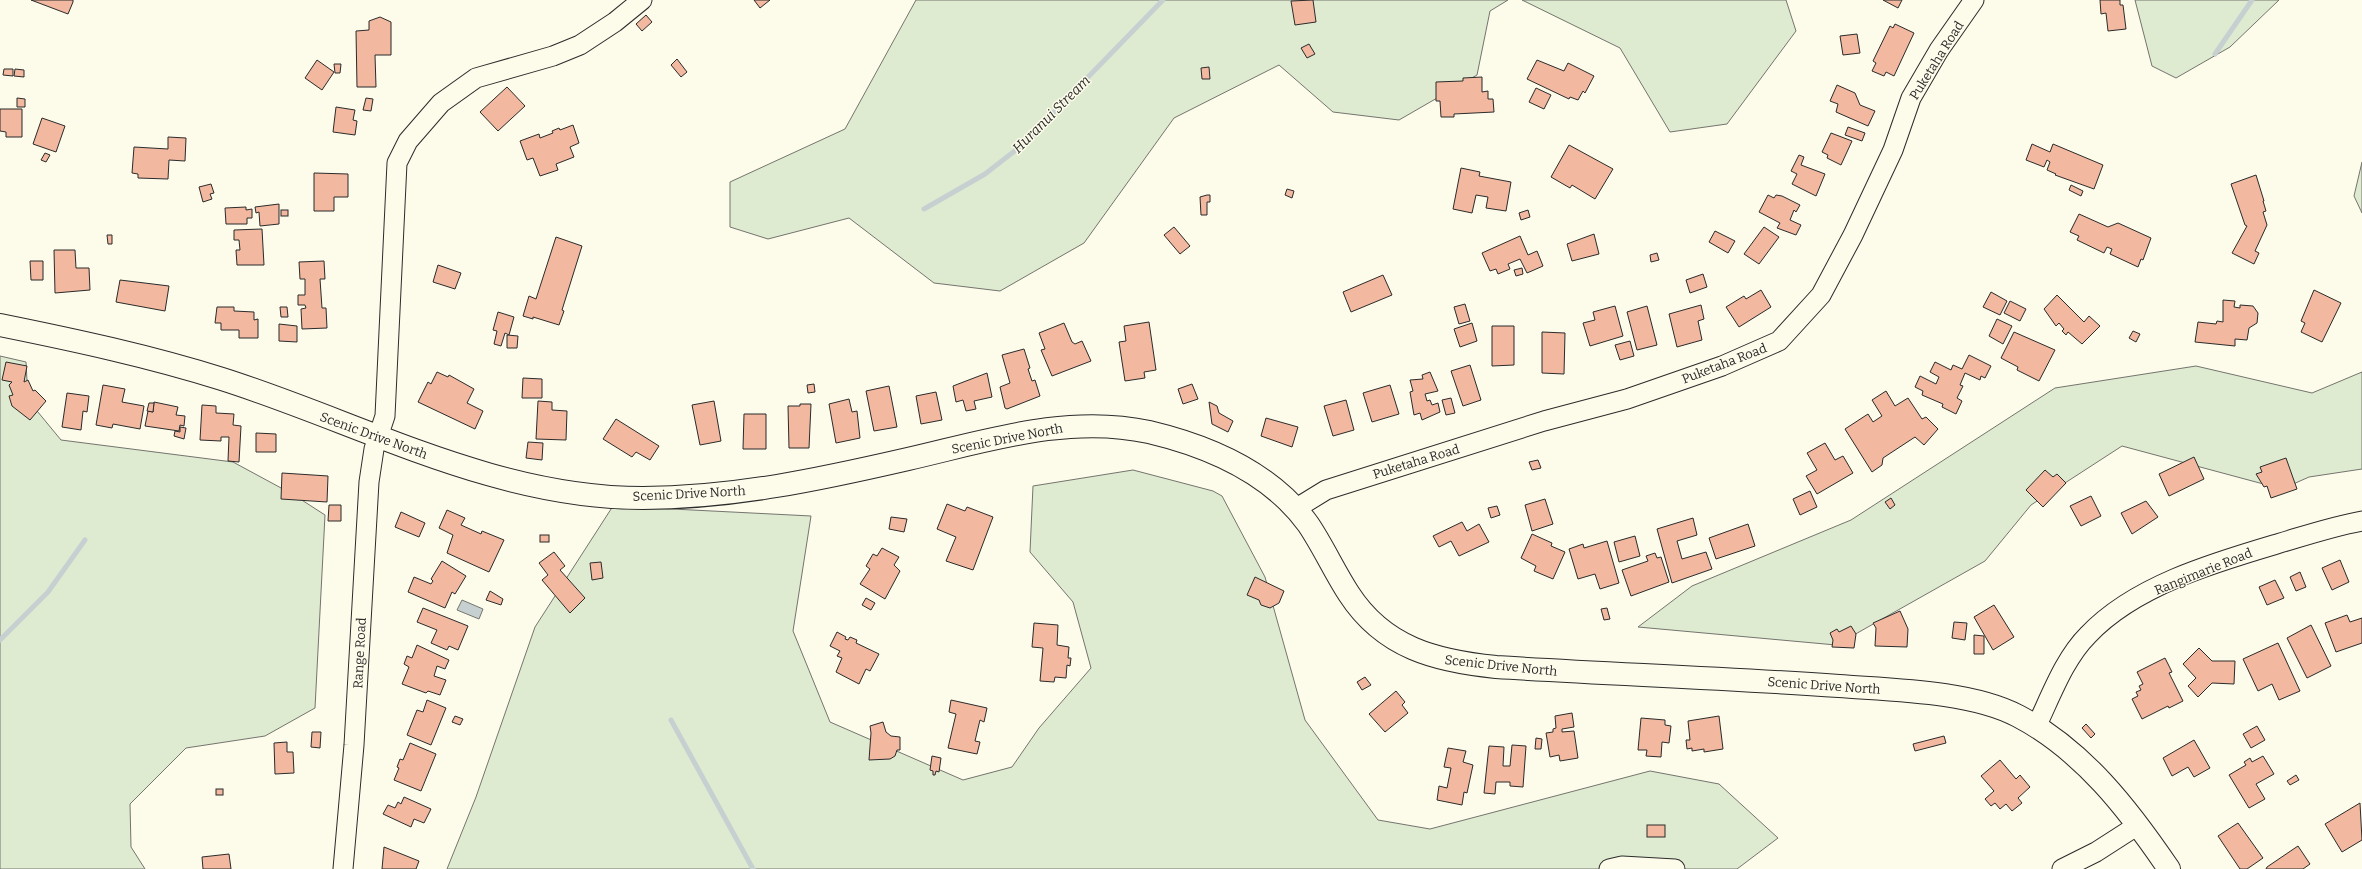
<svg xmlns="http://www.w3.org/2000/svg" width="2362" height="869" viewBox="0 0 2362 869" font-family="Bitter,serif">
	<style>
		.green { fill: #deebd1; stroke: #74746e }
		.water { fill: #c7d0d0; stroke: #74746e }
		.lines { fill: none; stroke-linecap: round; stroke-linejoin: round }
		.stream { stroke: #c7d0d0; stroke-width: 5 }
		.building { fill: #f2b8a0; stroke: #2b2b2b }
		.minor-casing { stroke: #2b2b2b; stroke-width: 21 }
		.major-casing { stroke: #2b2b2b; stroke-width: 24 }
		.minor { stroke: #fdfbea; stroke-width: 19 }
		.major { stroke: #fdfbea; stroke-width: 22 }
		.labels { text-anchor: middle; stroke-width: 3; stroke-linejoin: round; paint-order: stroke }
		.street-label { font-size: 13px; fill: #2b2b2b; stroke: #fdfbea }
		.water-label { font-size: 14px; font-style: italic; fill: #2b2b2b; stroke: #fdfbea }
	</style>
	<rect width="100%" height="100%" fill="#fdfbea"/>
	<!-- green -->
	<g class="green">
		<path d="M916 0H1508L1490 11 1477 75 1399 120 1333 112 1279 65 1174 118 1084 243 1000 291 934 283 849 218 768 239 730 227V182L845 129Z"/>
		<path d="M1522 0H1786L1796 31 1727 124 1670 132 1620 48Z"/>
		<path d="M2135 0H2279L2230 47 2176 78 2152 66Z"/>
		<path d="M2362 162V213L2354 196Z"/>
		<path d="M0 356 26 362 28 400 61 440 233 462 294 495 325 515 315 708 265 736 186 748 130 804 131 847 145 869H0Z"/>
		<path d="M2196 366 2312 393 2362 372V469L2309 477 2282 489 2122 446 2031 505 1985 561 1836 645 1638 627 1692 586 1851 520 2055 388Z"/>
		<path d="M1133 470 1213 491 1222 496 1265 577 1305 720 1378 820 1430 829 1650 771 1719 784 1778 838 1737 869H447L476 797 535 627 613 506 811 516 793 631 830 722 963 780 1012 767 1039 728 1091 668 1073 602 1030 552 1033 486Z"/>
	</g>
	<!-- water -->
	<path class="water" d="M462 600 483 609 479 619 457 610Z"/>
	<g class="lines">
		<!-- stream -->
		<g class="stream">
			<path d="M2215 54 2252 0"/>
			<path d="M924 209 985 174 1021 146 1163 0"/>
			<path d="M0 640 48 592 85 540"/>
			<path d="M671 720 753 869"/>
		</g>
	</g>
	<!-- building -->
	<g class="building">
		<path d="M31 0H73V2L68 14Z"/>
		<path d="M754 0H770L760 8Z"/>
		<path d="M1313 0 1316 22 1295 25 1291 1Z"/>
		<path d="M1883 0H1902L1898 8Z"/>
		<path d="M2100 0H2120V5H2123L2126 29 2108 31 2106 13 2101 14Z"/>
		<path d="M646 15 652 22 642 31 636 24Z"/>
		<path d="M380 17 391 22V55H375L376 87H357L356 31 369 30V21Z"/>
		<path d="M1895 24 1914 33 1894 76 1886 72 1884 76 1872 71 1876 63 1873 61 1890 26 1893 28Z"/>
		<path d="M1857 34 1860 53 1843 55 1840 36Z"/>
		<path d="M1309 44 1315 54 1307 58 1301 48Z"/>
		<path d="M677 59 687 72 681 77 671 65Z"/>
		<path d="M317 60 334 72 322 90 305 78Z"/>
		<path d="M1537 60 1564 71 1568 63 1594 76 1585 93 1583 91 1578 100 1570 97 1569 99 1527 79Z"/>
		<path d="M334 64H341L340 73H335Z"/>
		<path d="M1209 67 1210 79H1202L1201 68Z"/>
		<path d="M4 69H13V76L3 75Z"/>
		<path d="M15 69 24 70V77L14 76Z"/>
		<path d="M1482 77V92L1488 91V99H1493L1494 112 1454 114V117H1441L1440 101H1436V82L1463 81V78Z"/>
		<path d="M1837 85 1855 93 1860 105 1875 111 1868 126 1836 112 1838 104 1830 101Z"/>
		<path d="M507 87 525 106 498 131 480 112Z"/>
		<path d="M1536 88 1551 95 1544 109 1529 102Z"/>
		<path d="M17 98 25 99V107H17Z"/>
		<path d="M366 98 373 99 371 111 363 110Z"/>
		<path d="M336 107 355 110 353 120 357 121 355 135 333 132Z"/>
		<path d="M0 109H22V137H6V132L0 131Z"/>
		<path d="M42 118 65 126 56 152 33 144Z"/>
		<path d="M573 125 579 143 570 147 574 157 556 164 558 170 540 176 533 158 527 160 520 141 539 134 540 138 553 133 552 131 559 128 560 130Z"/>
		<path d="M1848 127 1865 133 1862 141 1845 135Z"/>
		<path d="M1831 133 1852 141 1841 165 1827 158 1828 155 1822 152Z"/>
		<path d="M168 137 186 138 185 161 169 160 168 179 138 178V174L132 173 134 147 168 149Z"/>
		<path d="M2032 144 2050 152 2053 144 2103 165 2094 189 2055 175 2056 174 2047 170 2050 162 2047 160 2044 167 2026 160Z"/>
		<path d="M1569 145 1613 169 1595 199 1572 185 1570 188 1551 177Z"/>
		<path d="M45 153 50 155 46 162 41 160Z"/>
		<path d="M1799 155 1804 157 1801 165 1825 174 1816 196 1792 184 1797 174 1791 171Z"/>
		<path d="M1461 168 1480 172 1479 176 1511 182 1506 211 1486 208 1488 197 1476 195 1472 213 1453 209Z"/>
		<path d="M314 173 348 174V197H334V211H314Z"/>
		<path d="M2256 175 2264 201H2263L2266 211 2263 212 2267 225 2255 251 2259 253 2254 264 2232 253 2247 226 2245 225 2231 184Z"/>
		<path d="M211 184 214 193 210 194 212 199 203 202 199 187Z"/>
		<path d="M2071 185 2083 191 2081 196 2069 190Z"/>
		<path d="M1287 189 1294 191 1292 198 1285 195Z"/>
		<path d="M1207 195H1210V202H1207V215H1201L1200 197Z"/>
		<path d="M1768 195 1774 198 1776 195 1782 196 1800 205 1796 212 1794 210 1790 220 1801 225 1796 235 1777 228 1780 223 1759 212Z"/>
		<path d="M279 204V224L260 226 259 212 256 213 255 207Z"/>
		<path d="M246 207V210L252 209V218H247V224H226L225 208Z"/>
		<rect x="281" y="210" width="7" height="6"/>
		<path d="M1528 210 1530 217 1521 220 1519 213Z"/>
		<path d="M2079 214 2108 227 2118 223 2151 238 2143 260 2141 259 2138 267 2110 254 2112 249 2107 247 2104 253 2077 240 2079 236 2070 232Z"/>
		<path d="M1174 227 1190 246 1180 254 1164 235Z"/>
		<path d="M1764 227 1779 237 1759 264 1744 254Z"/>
		<path d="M262 229 264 265H237L236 250H240L239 240H234V230Z"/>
		<path d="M1715 231 1735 241 1728 253 1709 242Z"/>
		<path d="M1594 234 1599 254 1572 261 1567 244Z"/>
		<path d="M107 235H112V244H108Z"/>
		<path d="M1520 236 1528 255 1537 251 1543 266 1527 273 1520 259 1508 264 1510 269 1498 274 1496 269 1490 271 1482 253Z"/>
		<path d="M556 237 582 246 562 310 564 311 559 325 533 317V319L523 316 529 296 536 299Z"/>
		<path d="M54 250H75L76 268H89L90 290 55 293Z"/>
		<path d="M1657 253 1659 260 1651 262 1650 255Z"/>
		<path d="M30 261H43V280H31Z"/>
		<path d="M324 261 325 279H320L322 308H326L327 328 302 329 301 309 306 308 305 305H298V295H305V279H300L299 262Z"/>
		<path d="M438 265 461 273 455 289 433 282Z"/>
		<path d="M1522 268 1523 274 1516 276 1514 270Z"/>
		<path d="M1703 274 1707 287 1690 293 1686 280Z"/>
		<path d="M1383 275 1392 295 1351 312 1343 292Z"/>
		<path d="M120 280 169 286 165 311 116 302Z"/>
		<path d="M1761 290 1771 307 1739 327 1726 307 1744 296 1746 299Z"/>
		<path d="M2314 290 2341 303 2322 342 2301 332 2305 323 2301 321Z"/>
		<path d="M1991 292 2007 301 2000 315 1983 307Z"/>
		<path d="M2057 295 2084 322 2089 316 2100 326 2082 344 2068 332 2066 335 2062 331 2064 329 2059 323 2056 326 2044 309Z"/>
		<path d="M2223 300 2235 301 2234 307 2240 308V305L2253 306 2258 313 2257 323 2249 328 2247 340 2235 339V346L2195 342 2198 322 2216 324 2217 321 2223 322Z"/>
		<path d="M2010 301 2026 309 2020 321 2004 313Z"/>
		<path d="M1465 304 1470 321 1459 324 1454 307Z"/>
		<path d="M1701 305 1704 319 1698 321 1702 340 1677 347 1669 314Z"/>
		<path d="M1615 306 1623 336 1590 346 1583 323 1595 320 1593 312Z"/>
		<path d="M1647 306 1657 345 1637 350 1627 312Z"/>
		<path d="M217 307H234V311L254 312V320L258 319V338H239V330H221V323H215Z"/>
		<path d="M280 307H287L288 317H281Z"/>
		<path d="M498 312 514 317 509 335 505 333 501 346 494 344 497 331 493 330Z"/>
		<path d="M1997 319 2012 326 2003 344 1989 336Z"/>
		<path d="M1149 322 1156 370 1144 372 1145 378 1125 381 1119 342 1126 341 1124 326Z"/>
		<path d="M1064 323 1072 342 1075 344 1082 341 1091 361 1052 376 1041 350 1045 349 1039 333Z"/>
		<path d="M1472 323 1477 341 1460 347 1454 329Z"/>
		<path d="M279 324 297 326V342L279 341Z"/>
		<path d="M1492 326H1514V365L1492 366Z"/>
		<path d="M2133 331 2140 334 2136 342 2129 338Z"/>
		<path d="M1542 332 1565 333 1564 374 1542 373Z"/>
		<path d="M2014 332 2055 350 2039 381 2017 370 2018 367 2001 358Z"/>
		<path d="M507 335 518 336 517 348H507Z"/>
		<path d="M1630 341 1634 356 1620 360 1615 345Z"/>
		<path d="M1024 349 1030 368 1028 369 1032 381 1035 380 1040 396 1007 409 1005 408 1000 387 1010 383 1002 355Z"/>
		<path d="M1969 355 1991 366 1985 378 1981 376 1980 380 1965 373 1960 385 1963 386 1957 398 1962 401 1956 414 1942 407 1943 404 1922 395 1923 391 1915 387 1920 376 1936 384 1939 377 1930 372 1935 362 1951 370 1953 365 1962 369Z"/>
		<path d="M6 362 27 366 24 382 28 380 33 391 35 390 46 401 30 420 12 406 9 396 13 395 9 385 12 382 2 380Z"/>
		<path d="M1470 365 1481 400 1463 406 1451 371Z"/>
		<path d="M437 372 448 377 449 375 474 389 467 403 483 411 475 429 418 402 428 382 431 384Z"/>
		<path d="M1430 372 1438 391 1425 394 1427 401 1430 400 1432 405 1438 403 1440 412 1422 420 1420 413 1414 415 1410 392 1413 391 1410 380 1423 379 1422 375Z"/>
		<path d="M987 373 992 397 974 401 976 409 966 411 963 400 956 402 953 386Z"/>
		<path d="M523 378 542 379V398H522Z"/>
		<path d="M814 384 815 392 808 393 807 385Z"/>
		<path d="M1192 384 1198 399 1183 404 1178 389Z"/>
		<path d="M103 385 125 389 122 402 144 406 140 429 113 424 112 428 96 425Z"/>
		<path d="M1390 385 1399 414 1372 422 1363 393Z"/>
		<path d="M889 386 897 427 874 431 866 391Z"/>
		<path d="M1886 391 1895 406 1908 398 1922 419 1926 417 1938 429 1924 445 1915 437 1883 458 1882 465 1872 472 1845 429 1868 414 1873 422 1882 416 1872 400Z"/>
		<path d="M936 392 942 420 921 424 916 396Z"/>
		<path d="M67 393 89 396 87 412 83 411 81 430 62 427Z"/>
		<path d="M1451 398 1455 413 1446 415 1442 400Z"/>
		<path d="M849 399 852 412 857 411 860 438 836 443 829 404Z"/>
		<path d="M1346 400 1354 430 1333 436 1324 406Z"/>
		<path d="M538 401 552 402V410L567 411 566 440 536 439Z"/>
		<path d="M714 401 721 441 700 445 692 405Z"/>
		<path d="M154 402 178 407 176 415 185 416 184 426 180 425 179 431 145 426 148 411 153 412Z"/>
		<path d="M1209 402 1217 406 1219 413 1233 421 1228 432 1212 424Z"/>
		<path d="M149 403H154L153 412 147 411Z"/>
		<path d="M800 404H811L809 448H789L788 406H800Z"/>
		<path d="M202 405 216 406V413L234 414 233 425 241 426 239 462 228 461 229 437H221V441L200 440Z"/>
		<path d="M744 414H766V449H743Z"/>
		<path d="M1266 418 1298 427 1292 447 1261 436Z"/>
		<path d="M616 419 659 446 650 460 636 452 632 457 603 439Z"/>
		<path d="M180 427 186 428 184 439 174 436 175 431 180 432Z"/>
		<path d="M256 433 276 434V452H256Z"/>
		<path d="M528 442 543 443 542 460 526 458Z"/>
		<path d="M1825 443 1835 460 1843 456 1853 473 1817 494 1806 476 1817 470 1807 453Z"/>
		<path d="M2194 457 2204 479 2169 496 2159 474Z"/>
		<path d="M2286 458 2297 489 2271 498 2267 486 2264 487 2256 474 2262 472 2260 467Z"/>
		<path d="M1538 460 1541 468 1532 470 1529 462Z"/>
		<path d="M2045 470 2053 477 2057 474 2066 483 2043 507 2026 490Z"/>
		<path d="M282 473 328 476 327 502 281 499Z"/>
		<path d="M1810 491 1817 507 1800 515 1793 499Z"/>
		<path d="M2091 496 2101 516 2081 526 2070 506Z"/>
		<path d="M1891 498 1895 505 1890 509 1885 502Z"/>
		<path d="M1545 499 1553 524 1532 531 1525 505Z"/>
		<path d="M2146 501 2158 517 2132 534 2121 513Z"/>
		<path d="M947 504 965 511 967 507 993 517 973 570 946 561 956 537 937 529Z"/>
		<path d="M329 505H341V521H328Z"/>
		<path d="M1497 506 1500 515 1491 518 1488 508Z"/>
		<path d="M447 510 465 518 461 525 481 534 482 531 504 540 489 572 447 553 453 535 439 528Z"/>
		<path d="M401 512 425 523 419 537 395 527Z"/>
		<path d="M891 517 907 519 904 532 889 529Z"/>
		<path d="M1693 518 1697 535 1677 541 1682 559 1706 552 1712 569 1672 583 1657 529Z"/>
		<path d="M1462 522 1467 531 1479 524 1489 542 1459 556 1451 541 1439 547 1433 536Z"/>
		<path d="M1748 524 1755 546 1716 559 1709 538Z"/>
		<path d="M1532 534 1552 543 1551 546 1565 552 1553 579 1534 571 1536 566 1521 558Z"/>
		<rect x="540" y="535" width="9" height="7"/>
		<path d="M1635 536 1640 556 1619 562 1614 542Z"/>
		<path d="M1607 541 1619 583 1600 589 1595 574 1578 579 1569 549 1583 544 1584 548Z"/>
		<path d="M882 548 899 557 894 565 900 571 885 599 860 584 870 569 866 566 873 554 877 556Z"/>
		<path d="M554 552 565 566 560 570 585 598 570 613 542 580 548 575 539 563Z"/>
		<path d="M1655 553 1657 558 1661 557 1669 582 1631 596 1622 570 1648 561 1646 556Z"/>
		<path d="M2340 560 2349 582 2332 590 2322 568Z"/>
		<path d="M442 561 466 576 455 594 452 592 445 608 408 592 414 577 431 584 433 581 431 579Z"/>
		<path d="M601 562 603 578 592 580 590 563Z"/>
		<path d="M2300 572 2306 587 2296 591 2290 577Z"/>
		<path d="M1255 577 1284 591 1279 603 1270 608 1261 605 1259 600 1247 595Z"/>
		<path d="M2275 580 2284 598 2267 605 2259 587Z"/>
		<path d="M490 591 503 599 501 605 486 600Z"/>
		<path d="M866 598 875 603 871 610 862 605Z"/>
		<path d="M1994 605 2014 637 1993 650 1974 617Z"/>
		<path d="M423 608 468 626 458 650 449 646 447 650 431 643 437 630 417 622Z"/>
		<path d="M1607 608 1610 619 1604 620 1601 609Z"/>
		<path d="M1900 611 1908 629 1907 647 1875 646 1876 628 1873 623Z"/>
		<path d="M2347 615 2350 622 2362 618V643L2336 652 2325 623Z"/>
		<path d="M1954 622 1967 623 1965 640 1952 638Z"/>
		<path d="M1034 623 1058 625 1057 645 1069 647 1068 658H1071L1070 666 1067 665 1066 678 1055 677 1054 682 1040 681 1043 648 1032 647Z"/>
		<path d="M2311 625 2331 666 2307 678 2287 638Z"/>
		<path d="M1851 626 1856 634 1854 648 1832 647 1833 640 1830 633 1837 629 1839 632Z"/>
		<path d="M837 632 846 637 845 639 848 640 850 637 857 640 856 643 879 654 870 671 866 669 859 684 836 672 842 658 837 656 840 651 830 646Z"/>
		<path d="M1974 635 1984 636V654H1974Z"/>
		<path d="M2278 643 2300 691 2279 700 2272 684 2258 691 2243 659Z"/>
		<path d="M417 645 449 660 445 669 437 666 434 676 446 680 440 695 428 691 426 693 402 684 409 667 404 664 407 656 412 658Z"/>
		<path d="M2199 648 2212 661H2235L2234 684 2212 683 2198 697 2188 686 2196 678 2183 664Z"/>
		<path d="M2165 658 2172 672 2169 673 2183 701 2169 708 2168 706 2142 719 2132 699 2138 696 2136 692 2141 690 2139 686 2143 684 2137 672Z"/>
		<path d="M1365 677 1371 685 1362 690 1357 682Z"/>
		<path d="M1396 691 1405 702 1402 705 1408 713 1385 732 1369 714Z"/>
		<path d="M427 700 446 708 431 745 407 735 417 710 423 712Z"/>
		<path d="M951 700 987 708 984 722 980 720 975 741 980 742 977 754 948 748 956 714 949 712Z"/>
		<path d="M1572 713 1574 727 1562 729V732L1574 731 1578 758 1560 761 1559 755 1550 757 1546 733 1553 732V729L1556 728 1555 716Z"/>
		<path d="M455 716 463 719 460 725 452 722Z"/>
		<path d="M1719 716 1723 749 1704 752V749L1692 751V748L1687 749 1686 740H1690L1688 721Z"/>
		<path d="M1641 718 1665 720V725L1671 726 1669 743 1662 742 1661 757 1646 756 1647 750H1638Z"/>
		<path d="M883 722 886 732 891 736 900 737V750H897L895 756 890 759 869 760 871 733 870 726Z"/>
		<path d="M2086 724 2095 734 2091 738 2082 728Z"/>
		<path d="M2257 726 2265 740 2251 748 2243 734Z"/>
		<path d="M312 732H321L320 748 311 747Z"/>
		<path d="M1944 736 1946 743 1915 751 1913 744Z"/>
		<path d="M1536 738 1542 739 1541 749H1535Z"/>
		<path d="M2194 740 2210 768 2194 777 2188 767 2172 776 2163 758Z"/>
		<path d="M287 742V752H293L294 773 275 774 274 743Z"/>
		<path d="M410 743 436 754 421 791 394 780 399 768 397 767 400 759 403 760Z"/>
		<path d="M1512 745 1526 746 1523 787 1510 786V782H1496L1495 794 1484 793 1489 746 1504 747 1503 766H1510Z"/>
		<path d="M1448 748 1466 751 1463 762 1473 765 1467 793 1464 792 1462 805 1437 800 1439 786 1447 788 1451 768 1444 767Z"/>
		<path d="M932 756 941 758 939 772 936 771 935 775H933V771L930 770Z"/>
		<path d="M2263 756 2274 774 2256 784 2265 799 2249 808 2229 775 2246 765 2244 762 2250 758 2252 762Z"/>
		<path d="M2000 760 2016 779 2020 775 2030 787 2018 798 2022 803 2012 811 2006 804 2000 809 1995 803 1991 806 1985 799 1994 791 1981 776Z"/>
		<path d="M2296 775 2299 780 2290 785 2287 781Z"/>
		<rect x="216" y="789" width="7" height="6"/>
		<path d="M404 797 431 809 424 823 414 819 411 827 383 814 388 805 395 808 398 802 401 804Z"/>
		<path d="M2360 803 2362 840 2342 852 2325 824Z"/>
		<path d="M2238 823 2263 858 2247 869H2240L2218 836Z"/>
		<rect x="1647" y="825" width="18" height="12"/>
		<path d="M2298 846 2310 864 2303 869H2266L2267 867Z"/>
		<path d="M384 847 419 861 416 869H382Z"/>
		<path d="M229 854 231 869H203L202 857Z"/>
	</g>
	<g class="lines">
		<!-- minor casing -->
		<g class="minor-casing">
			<g id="minor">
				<path d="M1295 509 1326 490 1544 421 1627 399 1722 366 1779 341 1821 295 1853 235 1893 150 1911 98 1939 50 1974 0"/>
				<path d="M2036 727C2051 696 2064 659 2088 635 2135 585 2216 562 2280 543 2307 535 2334 526 2362 521"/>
				<path d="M343 869 354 745 369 482 374 449 385 416 397 163 408 141 441 103 476 78 553 56 580 45 615 22 642 0"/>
				<path d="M1609 869 1622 866 1675 869"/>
				<path d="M2062 869 2096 852 2138 825"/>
			</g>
		</g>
		<!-- major casing -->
		<g class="major-casing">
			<path id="major" d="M0 325C74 340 149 356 222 379 361 423 493 498 643 498 733 498 821 479 908 459 987 441 1068 414 1149 432 1208 446 1271 473 1308 524 1323 546 1334 571 1349 594 1384 648 1436 661 1496 667 1610 674 1725 678 1839 686 1892 690 1971 691 2018 716 2083 750 2129 810 2169 869"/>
		</g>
		<!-- minor -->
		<use href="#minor" class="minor"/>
		<!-- major -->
		<use href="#major" class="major"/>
	</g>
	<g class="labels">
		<!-- street labels -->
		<g class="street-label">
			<text transform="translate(1936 60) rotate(-58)" y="5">Puketaha Road</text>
			<text transform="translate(1724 363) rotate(-21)" y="5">Puketaha Road</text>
			<text transform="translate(374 435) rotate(20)" y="5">Scenic Drive North</text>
			<text transform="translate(1007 438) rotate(-11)" y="5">Scenic Drive North</text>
			<text transform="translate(1416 461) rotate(-17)" y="5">Puketaha Road</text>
			<text transform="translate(689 493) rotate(-3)" y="5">Scenic Drive North</text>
			<text transform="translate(2203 571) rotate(-22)" y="5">Rangimarie Road</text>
			<text transform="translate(359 653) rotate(-87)" y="5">Range Road</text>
			<text transform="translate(1501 665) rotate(6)" y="5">Scenic Drive North</text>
			<text transform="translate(1824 685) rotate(4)" y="5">Scenic Drive North</text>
		</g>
		<!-- water labels -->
		<g class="water-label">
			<text transform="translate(1051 114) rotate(-45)" y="5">Huranui Stream</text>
		</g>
	</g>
</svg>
